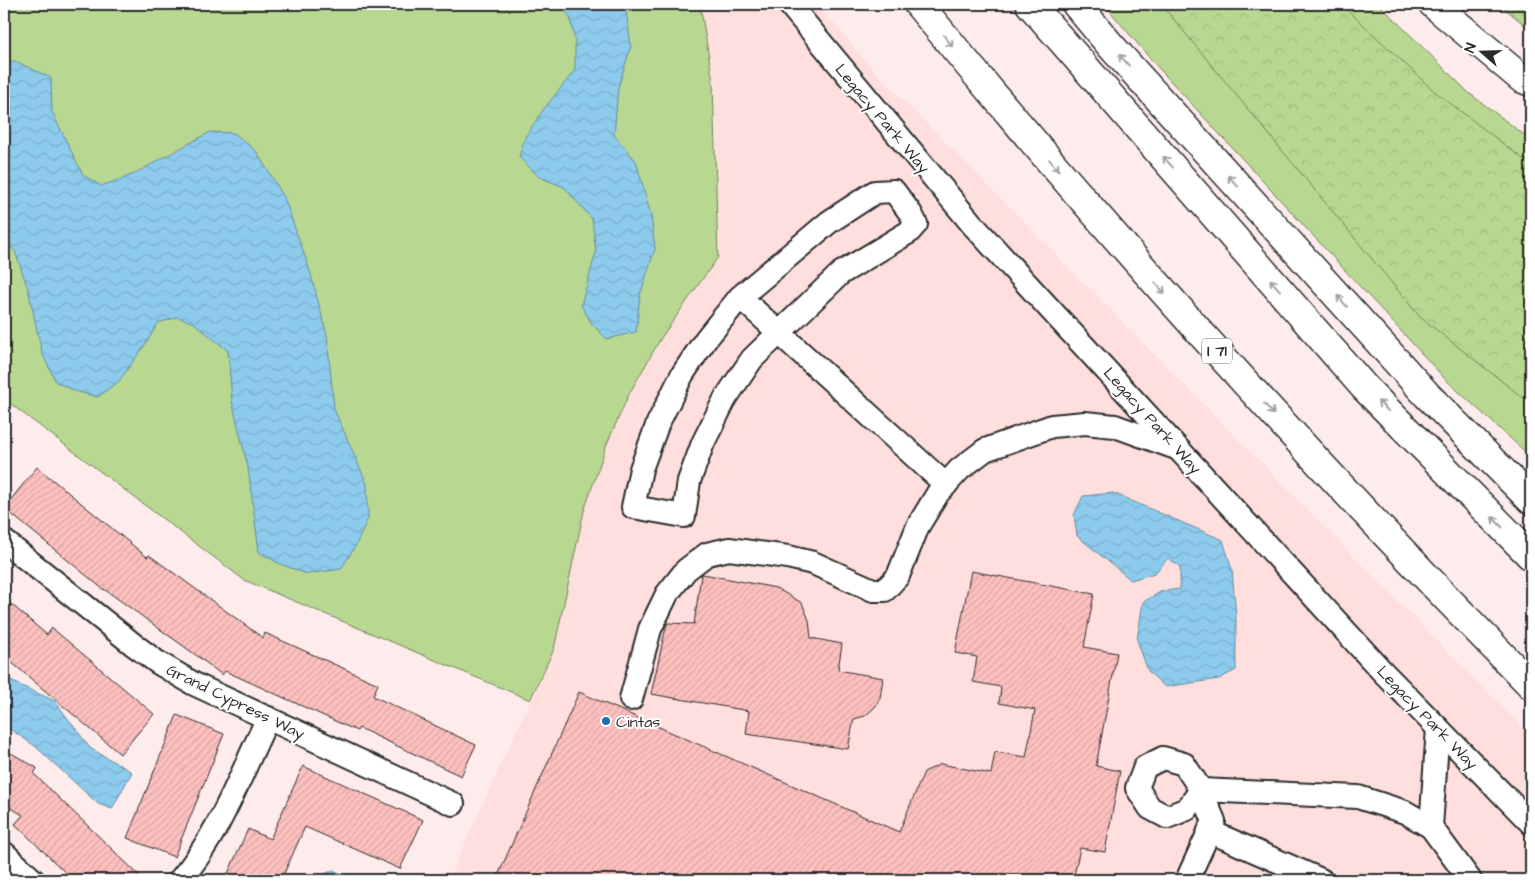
<svg xmlns="http://www.w3.org/2000/svg" width="1535" height="884" viewBox="0 0 1535 884" font-family="'Architects Daughter',sans-serif">
	<style>
		.built { fill: #fedfde }
		.grass { fill: #b8d891; stroke: #72825e }
		.forest { fill: url(#forest-crowns); stroke: #72825e }
		.park { fill: url(#park-dots); stroke: #72825e }
		.water { fill: url(#water-waves); stroke: #668b9f }
		.building { fill: url(#building-hatch); stroke: #2b2b2b }
		.lines { fill: none; stroke-linecap: round; stroke-linejoin: round }
		.minor-casing { stroke: #2b2b2b; stroke-width: 26 }
		.major-casing { stroke: #2b2b2b; stroke-width: 31 }
		.highway-casing { stroke: #2b2b2b; stroke-width: 31 }
		.minor { stroke: #fff; stroke-width: 22 }
		.major { stroke: #fff; stroke-width: 28 }
		.highway { stroke: #fff; stroke-width: 28 }
		.oneway { stroke: #a0a0a0 }
		.poi-dot { fill: #1f6fb2; stroke: #fff; stroke-width: 2 }
		.labels { text-anchor: middle; stroke-width: 4; stroke-linejoin: round; paint-order: stroke }
		.shield { fill: #fff; stroke: #6b6b6b; stroke-width: 1 }
		.shield-label { font-size: 15px; font-weight: bold; fill: #2b2b2b }
		.street-label { font-size: 16px; fill: #2b2b2b; stroke: #fff }
		.poi-label { font-size: 16px; fill: #2b2b2b; stroke: #fff; text-anchor: start }
	</style>
	<defs>
		<pattern id="forest-crowns" width="20" height="18" patternUnits="userSpaceOnUse" patternTransform="scale(1.25)"><rect width="20" height="18" fill="#b8d891"/><path d="M2 6a3 3 0 1 1 6 0M12 15a3 3 0 1 1 6 0" fill="none" stroke="#9eba7d"/></pattern>
		<pattern id="park-dots" width="8" height="8" patternUnits="userSpaceOnUse" patternTransform="scale(1.25)"><rect width="8" height="8" fill="#b8d891"/><path d="M2 2h.1M6 6h.1" fill="none" stroke="#9eba7d" stroke-width="1.8" stroke-linecap="round"/></pattern>
		<pattern id="water-waves" width="16" height="10" patternUnits="userSpaceOnUse" patternTransform="scale(1.25)"><rect width="16" height="10" fill="#8dcbed"/><path d="M0 5q4-4 8 0t8 0" fill="none" stroke="#7aaecb"/></pattern>
		<pattern id="building-hatch" width="6" height="6" patternUnits="userSpaceOnUse" patternTransform="scale(1.25)"><rect width="6" height="6" fill="#fdc0bf"/><path d="M-1 1l2-2M0 6l6-6M5 7l2-2" fill="none" stroke="#d9a5a4"/></pattern>
	</defs>
	<rect width="100%" height="100%" fill="#feecec"/>
	<filter id="ink" filterUnits="userSpaceOnUse"><feTurbulence type="fractalNoise" baseFrequency=".02" numOctaves="2"/><feDisplacementMap in="SourceGraphic" scale="10" xChannelSelector="R" yChannelSelector="G"/><feConvolveMatrix kernelMatrix="1 2 1 2 8 2 1 2 1" color-interpolation-filters="sRGB"/></filter>
	<g filter="url(#ink)">
		<!-- built -->
		<path class="built" d="M700 4H817L876 72 1531 736V880H448L554 649 584 511 606 446 629 394 661 338 718 257 713 82Z"/>
		<!-- grass -->
		<g class="grass">
			<path d="M4 4H700L713 82 718 257 661 338 629 394 606 446 584 511 554 649 530 700 244 580 4 399Z"/>
			<path d="M1104 4H1379L1469 93 1531 140V457L1447 381 1153 62Z"/>
		</g>
		<!-- forest -->
		<path class="forest" d="M1161 4H1341L1434 91 1531 165V404L1420 317Z"/>
		<!-- park -->
		<path class="park" d="M1499 4H1531V30Z"/>
		<!-- water -->
		<g class="water">
			<path d="M560 4H625L631 46 618 88 614 135 636 161 651 216 655 249 640 295 636 332 607 339 592 324 581 305 596 252 592 219 564 187 539 177 519 157 525 137 543 110 575 70V41L570 17Z"/>
			<path d="M4 61H15L51 78 52 112 83 175 101 186 132 175 210 132 234 133 256 151 284 197 310 271 327 335 334 409 367 484 368 518 356 545 341 569 307 574 280 564 259 552 248 468 232 401 228 351 194 323 178 317 158 323 145 345 119 381 98 397 75 391 56 382 42 353 28 289 15 251 4 240Z"/>
			<path d="M1113 493 1223 540 1232 570 1236 616V670L1219 679 1165 687 1148 671 1137 640 1143 602 1162 591 1180 589V567L1168 558 1155 573 1131 580 1077 536 1074 515 1083 496Z"/>
			<path d="M4 674 13 682 55 701 90 748 132 772 112 809 98 804 35 746 4 725Z"/>
			<path d="M333 870 356 880H316L317 878Z"/>
		</g>
		<!-- building -->
		<g class="building">
			<path d="M37 467 147 557 149 555 263 638 265 633 378 684 373 696 476 745 461 776 359 728 357 731 225 671 222 675 200 658 201 657 200 658 104 589V590L4 508Z"/>
			<path d="M971 571 1094 594 1084 647 1117 653 1096 766 1120 771 1105 852 1080 848 1073 880H496L579 692 899 832 924 772 941 764 991 774 995 752 1026 757 1035 710 999 703 1001 687 973 682 977 657 955 653Z"/>
			<path d="M703 574 776 588 802 603 809 620 811 638 842 644 838 670 883 678 880 698 875 707 865 716 854 719 848 749 746 734 749 711 651 694 666 627 668 623 694 624 701 575Z"/>
			<path d="M4 598 47 635 52 628 154 714 120 754 4 656Z"/>
			<path d="M177 715 224 734 174 857 127 838Z"/>
			<path d="M4 749 37 768 34 774 144 880H73L15 824 23 815 4 804Z"/>
			<path d="M303 766 423 820 400 869 305 827 281 880H225L248 829 270 839Z"/>
		</g>
		<g class="lines">
			<!-- minor casing -->
			<g class="minor-casing">
				<g id="minor">
					<path d="M789 4 972 224 1382 671 1531 823"/>
					<path d="M740 297 829 222 875 192 894 191 911 214 916 224 909 232 841 273 752 359 725 399 703 443 689 481 684 516 633 507 641 469 658 423 682 375 706 339 740 297 946 485"/>
					<path d="M4 541 134 645 157 662 194 684 453 804"/>
					<path d="M631 699 650 629 667 594 686 570 707 554 729 549 788 557 813 563 873 590H885L898 576 918 526 938 493 960 469 985 450 1052 426 1085 423 1115 426 1176 448"/>
					<path d="M1201 790 1358 797 1405 812 1431 827 1470 880"/>
					<path d="M1431 827 1438 728"/>
					<path d="M1209 831 1321 880"/>
					<path d="M4 853 33 880"/>
					<path d="M180 880C220 834 241 773 268 718"/>
					<path d="M1187 880 1214 821 1201 790 1184 764 1163 758 1145 767 1137 788 1150 808 1167 817 1187 809 1201 790"/>
				</g>
			</g>
			<!-- major casing -->
			<g class="major-casing">
				<path id="major" d="M1433 4 1521 78 1531 82"/>
			</g>
			<!-- highway casing -->
			<g class="highway-casing">
				<g id="highway">
					<path d="M918 4C1112 240 1317 467 1531 685"/>
					<path d="M1030 4 1365 388 1531 556"/>
					<path d="M1076 4 1111 46 1427 395 1531 500"/>
				</g>
			</g>
			<!-- minor -->
			<use href="#minor" class="minor"/>
			<!-- major -->
			<use href="#major" class="major"/>
			<!-- highway -->
			<use href="#highway" class="highway"/>
		</g>
		<!-- one-way arrows -->
		<defs><path id="oneway-shaft" d="M-6 0H5M1.5-3L5.5 0L1.5 3" fill="none" stroke-width="1.6" stroke-linecap="round" stroke-linejoin="round" transform="scale(1.25)"/></defs>
		<g class="oneway">
			<use href="#oneway-shaft" transform="translate(948 41) rotate(51)"/>
			<use href="#oneway-shaft" transform="translate(1124 60) rotate(-132)"/>
			<use href="#oneway-shaft" transform="translate(1168 162) rotate(-131)"/>
			<use href="#oneway-shaft" transform="translate(1054 165) rotate(49)"/>
			<use href="#oneway-shaft" transform="translate(1233 181) rotate(-132)"/>
			<use href="#oneway-shaft" transform="translate(1275 285) rotate(-131)"/>
			<use href="#oneway-shaft" transform="translate(1160 288) rotate(48)"/>
			<use href="#oneway-shaft" transform="translate(1342 301) rotate(-132)"/>
			<use href="#oneway-shaft" transform="translate(1383 406) rotate(-135)"/>
			<use href="#oneway-shaft" transform="translate(1269 409) rotate(48)"/>
			<use href="#oneway-shaft" transform="translate(1497 522) rotate(-135)"/>
		</g>
	</g>
	<!-- markers -->
	<circle class="poi-dot" cx="606" cy="721" r="5"/>
	<g class="labels">
		<!-- shield labels -->
		<rect class="shield" x="1202" y="338.5" width="30" height="25" rx="4"/>
		<g class="shield-label">
			<text x="1217" y="356">I 71</text>
		</g>
		<!-- street labels -->
		<g class="street-label">
			<text transform="translate(883 118) rotate(50)" y="6">Legacy Park Way</text>
			<text transform="translate(1153 420) rotate(48)" y="6">Legacy Park Way</text>
			<text transform="translate(236 701) rotate(26)" y="6">Grand Cypress Way</text>
			<text transform="translate(1428 717) rotate(46)" y="6">Legacy Park Way</text>
		</g>
		<!-- poi labels -->
		<g class="poi-label">
			<text x="616" y="727">Cintas</text>
		</g>
	</g>
	<!-- margin -->
	<rect width="1535" height="884" fill="none" stroke="#fff" stroke-width="20"/>
	<rect x="10" y="10" width="1515" height="864" fill="none" stroke="#2b2b2b" stroke-width="2" filter="url(#ink)"/>
	<!-- north arrow -->
	<g transform="translate(1482 52) rotate(290)" stroke="#ffffff" stroke-width="4" paint-order="stroke">
	<path d="M0-4L9 19L0 12L-9 19Z" fill="#2b2b2b"/>
	<text y="-8" font-size="14" font-weight="bold" text-anchor="middle" fill="#2b2b2b">N</text>
	</g>
</svg>
